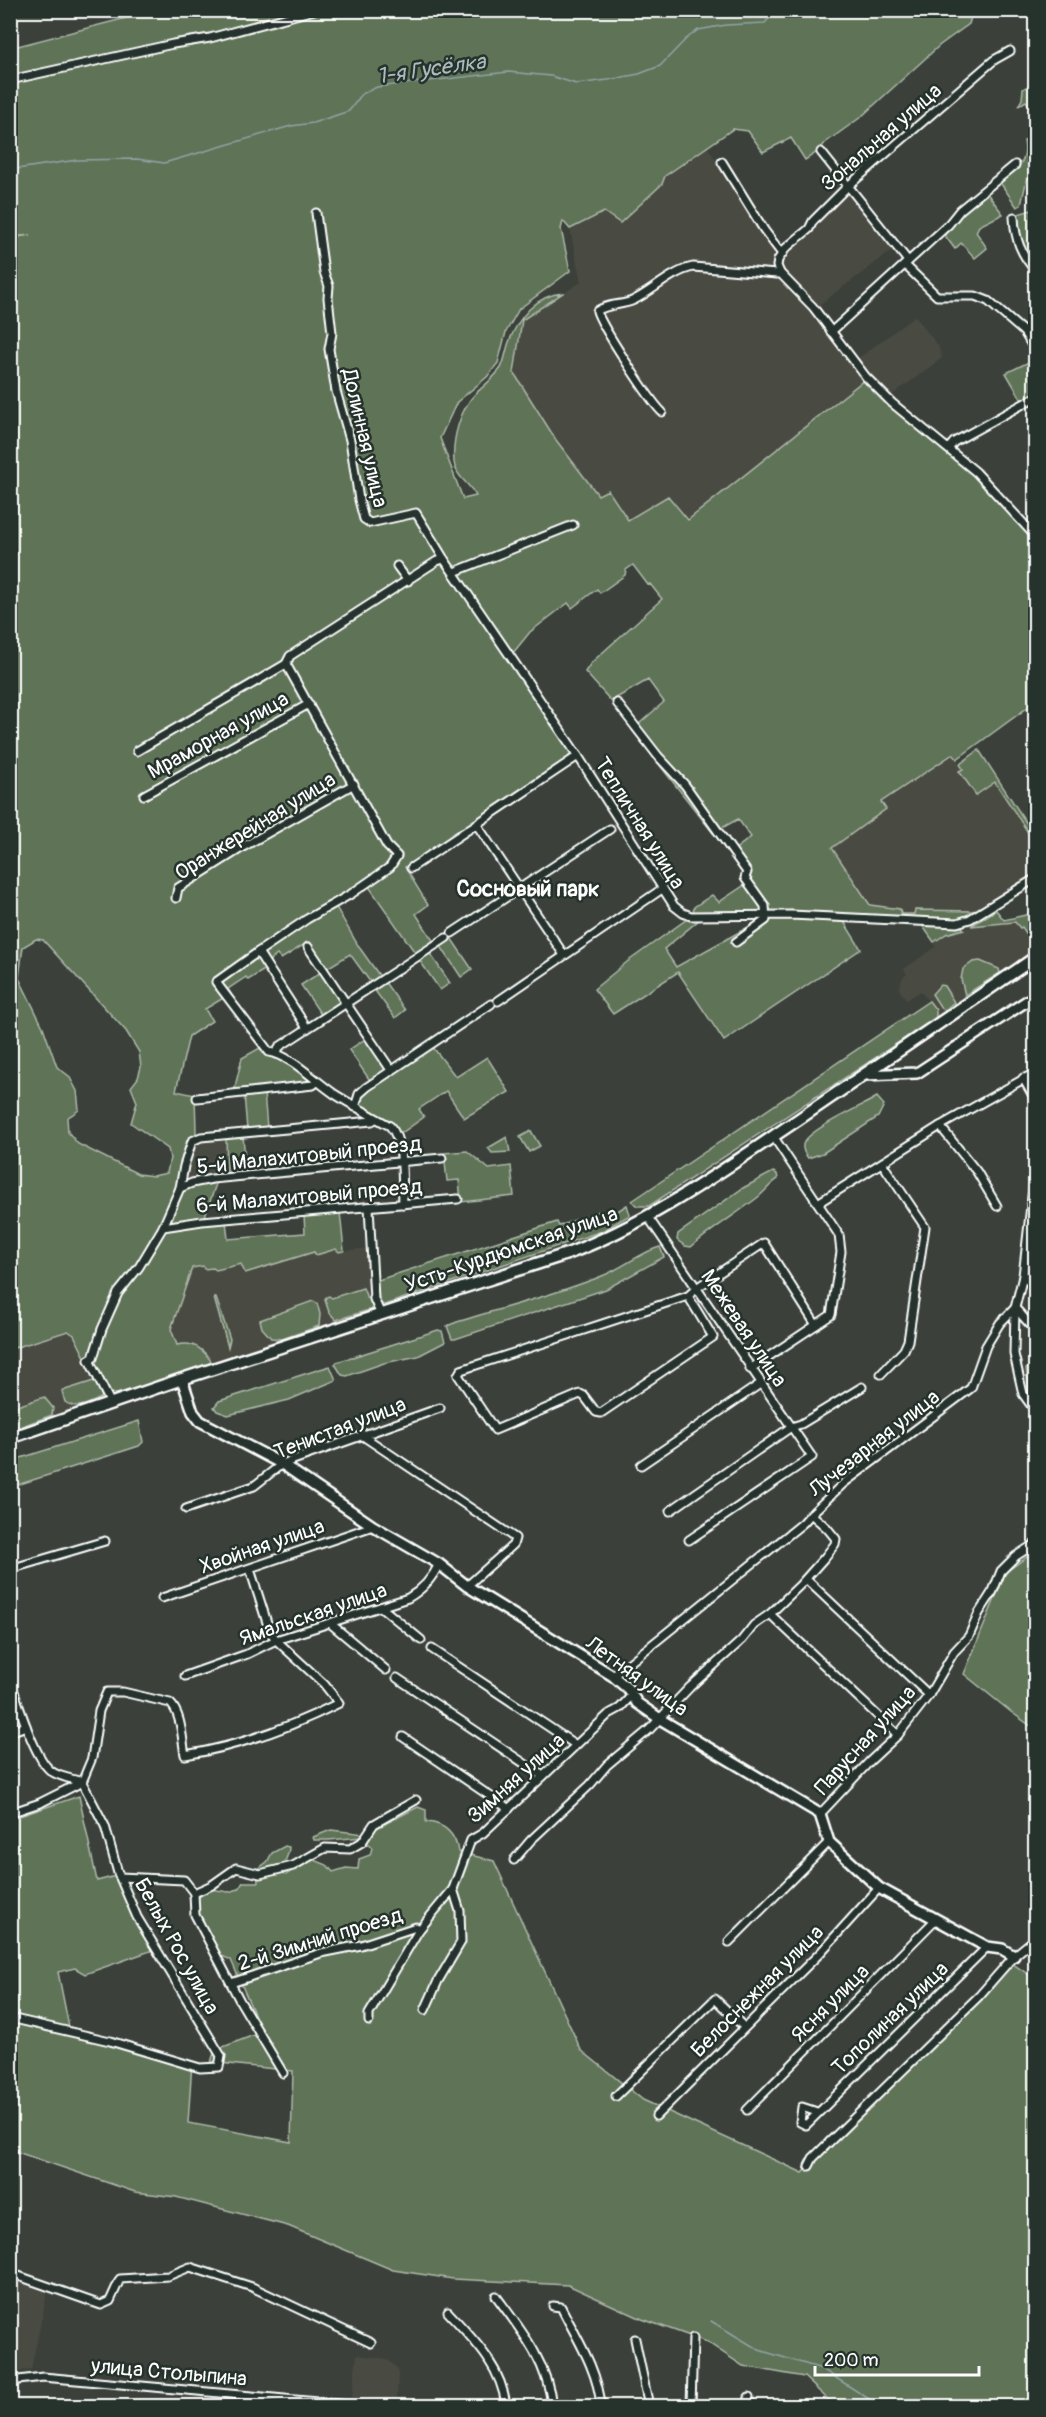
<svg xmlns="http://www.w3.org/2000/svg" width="1046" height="2417" viewBox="0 0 1046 2417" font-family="Pangolin,sans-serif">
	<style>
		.built { fill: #4a4b43 }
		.green { fill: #5e7357; stroke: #aeb9ab; stroke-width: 1.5; fill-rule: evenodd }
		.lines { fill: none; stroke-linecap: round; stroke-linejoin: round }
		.stream { stroke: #91a4a8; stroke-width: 1.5 }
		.street-casing { stroke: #fff; stroke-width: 11 }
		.secondary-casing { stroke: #fff; stroke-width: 14 }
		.primary-casing { stroke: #fff; stroke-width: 15 }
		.street { stroke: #26332d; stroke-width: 7 }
		.secondary { stroke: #26332d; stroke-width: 9 }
		.primary { stroke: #26332d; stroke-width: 10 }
		.labels { text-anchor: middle; stroke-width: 5; stroke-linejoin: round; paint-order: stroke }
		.street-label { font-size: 21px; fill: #fff; stroke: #26332d }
		.water-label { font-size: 22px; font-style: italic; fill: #acbbbe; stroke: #26332d }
		.neighbourhood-label { font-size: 22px; font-weight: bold; fill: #fff; stroke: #26332d }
	</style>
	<rect width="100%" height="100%" fill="#3b413a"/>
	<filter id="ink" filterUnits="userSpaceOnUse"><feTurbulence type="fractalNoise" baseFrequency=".0167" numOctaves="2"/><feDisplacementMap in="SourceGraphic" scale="12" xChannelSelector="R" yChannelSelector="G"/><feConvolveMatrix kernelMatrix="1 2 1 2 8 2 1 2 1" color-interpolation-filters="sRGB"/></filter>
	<g filter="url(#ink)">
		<!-- built -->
		<g class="built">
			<path d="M707 146 750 216 775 250 771 262 782 280 810 309 864 380 626 570 625 575 598 495 556 440 514 373 522 320 581 282 570 229 665 177Z"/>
			<path d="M846 194H850L895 248 815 308 786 275 780 265 781 260 810 231 815 221 842 195Z"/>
			<path d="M915 316 938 346 942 358 889 397 856 360Z"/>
			<path d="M979 750 1035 836V873L974 913 958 920 864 911 816 846 953 754 960 764Z"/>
			<path d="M1015 922 1020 928 1022 927 1035 949 936 1018V1010L920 991 907 1000 899 989 903 977 907 974 904 969 936 947 934 942 946 934 971 926Z"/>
			<path d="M226 1137 227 1175 187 1181 186 1168 196 1140Z"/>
			<path d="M369 1248 371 1271 370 1285 373 1310 212 1363 210 1359 177 1345 171 1329 192 1268 203 1266 216 1270 241 1264 245 1273 314 1252 316 1255 337 1249 339 1252Z"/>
			<path d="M68 1331 74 1335 97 1380 72 1388 69 1405 73 1407 70 1413 11 1432V1349Z"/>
			<path d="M11 2277 47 2292 31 2369 11 2373Z"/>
			<path d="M357 2355 386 2359 398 2369 397 2400 352 2397Z"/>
		</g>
		<!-- green -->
		<g class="green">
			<path d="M157 10 977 11 972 14 969 24 940 45 861 117 825 143 819 151 805 160 791 138 763 152 748 131 733 129 665 176 662 184 620 223 604 212 570 229 563 221 561 229 570 271 519 309 506 332 498 363 487 377 457 402 440 438 463 499 476 496C470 484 455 476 454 462 452 439 460 410 475 394 484 386 494 378 501 368 505 360 506 350 509 342 518 318 536 295 563 293L522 320 514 373 556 440 598 495 608 490 628 520 668 496 688 520 864 380 891 406 978 476 1035 541V702L957 759 953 754 881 802 886 809 832 848 870 905 900 909 901 914H914L915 910 973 911 974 913 958 920 693 913 694 907 712 895 719 902 746 884 741 876 744 873 729 854 751 837 738 819 713 833 632 730 664 702 648 680 611 701 585 672 591 663 662 599 650 584 648 585 633 565 626 570 625 575 600 593 597 589 572 608 568 603 530 632 513 653 444 555 440 561 567 747 570 753 568 759 405 867 428 905 416 914 434 942 416 954 368 885 336 907 359 947 381 978 371 983 350 954 324 970 308 942 281 959 277 955 267 963 266 969 248 980 246 977 228 989 237 1004 234 1007 225 997 205 1009 212 1021 189 1036 176 1091 195 1095 196 1132 178 1188 161 1226 137 1265 127 1278 92 1354 85 1357 74 1335 68 1331 11 1349V1309L14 1307 10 1296 11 342 17 344 11 340 10 238 31 235 11 237 10 48ZM36 939 43 940 126 1031 139 1052 141 1067 138 1078 131 1087 137 1102 131 1123 168 1149 170 1158 167 1173 153 1176 138 1174 78 1144 68 1132 67 1118 79 1110 77 1091 69 1076 57 1067 43 1027 19 978 23 947Z"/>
			<path d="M1035 82V113L1026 101 1018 106 1022 99 1023 89Z"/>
			<path d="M1035 120V180L1027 178 1021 205 1017 207 999 181C1016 168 1028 165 1024 141L1033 132 1031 127Z"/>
			<path d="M986 192 1003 214 979 226 976 232 987 248 975 258 961 243 955 249 943 233 962 211Z"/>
			<path d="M1035 209V245L1026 253 1017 233 1018 214Z"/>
			<path d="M1035 359V395L1023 402 1006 373Z"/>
			<path d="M979 750 1035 836V843L995 782 976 795 959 771 963 769 960 764Z"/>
			<path d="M1035 909V946L1022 927 1020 928 1015 922 971 926 996 910 1004 920 1030 914Z"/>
			<path d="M690 917H700L699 920 664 949 676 967 761 920V917L843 920 861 949 724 1041 678 972 613 1014 594 989 627 962Z"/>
			<path d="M922 925 961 926 964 929 946 934 934 942Z"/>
			<path d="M451 938 472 969 461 977 440 945Z"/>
			<path d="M429 952 450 983 440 990 418 958Z"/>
			<path d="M980 961 999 969 1000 973 965 995 961 979 963 969 973 962Z"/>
			<path d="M321 972 341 1003 322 1016 301 985Z"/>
			<path d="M384 981 405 1010 395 1018 373 988Z"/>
			<path d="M940 985 944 986 954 1002 945 1010 941 1008 932 994Z"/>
			<path d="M929 1001 936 1010V1018L649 1206H637L632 1201Z"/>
			<path d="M368 1037 387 1069 371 1082 349 1050Z"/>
			<path d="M432 1046 456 1077 487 1057 509 1092 464 1118 446 1091 419 1109 424 1117 403 1132 398 1131 392 1124 361 1105V1095L368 1089Z"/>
			<path d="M260 1048 276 1055 312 1079V1083L234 1091 242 1058Z"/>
			<path d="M264 1092 267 1128 247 1130 244 1093Z"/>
			<path d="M877 1097 884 1105 878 1117 823 1153 808 1158C805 1154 802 1150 803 1145 806 1130 863 1106 877 1097Z"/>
			<path d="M531 1131 540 1146 529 1152 520 1137Z"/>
			<path d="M243 1135 246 1173 227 1175 226 1137Z"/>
			<path d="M507 1137 510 1152 492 1153 488 1148Z"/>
			<path d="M467 1151 489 1169 511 1166 514 1196 461 1202 459 1180 447 1181 444 1153Z"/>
			<path d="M773 1172 777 1174 778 1179C770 1184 765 1192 757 1198 735 1215 712 1229 691 1247L685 1246 677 1240 678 1234 743 1188Z"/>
			<path d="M217 1181 204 1219 169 1221C176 1189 188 1186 217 1181Z"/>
			<path d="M627 1205 630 1215 602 1231 384 1305 378 1303 375 1281 557 1222 559 1226 600 1211 605 1219Z"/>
			<path d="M340 1212 344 1251 339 1252 336 1249 316 1255 314 1252 245 1273 241 1264 216 1270 213 1268 204 1269 203 1266 192 1268 171 1329 177 1345C193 1341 204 1349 212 1363L121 1393 115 1394 109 1392 95 1364C97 1320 141 1265 165 1229L171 1227 226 1221 228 1239 305 1233 304 1215Z"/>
			<path d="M660 1247 664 1257 606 1289 455 1339H452L447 1326 457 1322C505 1307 555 1295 602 1276 621 1269 643 1251 660 1247Z"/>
			<path d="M363 1288 367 1298 371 1297 373 1304 372 1309 336 1320 329 1312 325 1300 326 1297 329 1296 332 1298Z"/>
			<path d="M214 1298H216L230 1339 228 1347Z"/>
			<path d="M313 1301 317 1303 320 1314 319 1326 282 1339 271 1338 262 1328 260 1320Z"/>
			<path d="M438 1330 442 1331 445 1342 418 1356 384 1363 347 1376 342 1375 335 1364 337 1362Z"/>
			<path d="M1035 1364V1401L1029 1392 1026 1369Z"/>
			<path d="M330 1366 336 1380 289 1400 228 1415 217 1411 214 1407 219 1401Z"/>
			<path d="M97 1380 104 1393 101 1398C89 1403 77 1411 65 1402L62 1391Z"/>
			<path d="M44 1397 53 1408 52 1415 11 1430V1408Z"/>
			<path d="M139 1421 143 1442 139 1446 11 1487V1461Z"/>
			<path d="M1035 1551V1729L1011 1712 964 1674 1006 1572Z"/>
			<path d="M79 1796 97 1881 116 1876 153 1950 85 1974 75 1968 58 1972 69 2027 192 2062 188 2123 291 2142 293 2071 211 2062 215 2050 262 2032 231 1960 222 1956 212 1945V1938L198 1916 197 1898 211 1889 228 1892 239 1889 243 1882H258L257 1873 259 1868 267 1862 272 1853 285 1846 289 1847C289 1857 282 1864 282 1873L287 1874C295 1870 302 1863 310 1858L327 1865 333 1872 346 1868 358 1869 359 1859 370 1855 372 1848 363 1837 329 1840H314L313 1837 331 1830 365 1834 418 1807 426 1810V1822C444 1823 456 1834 458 1852L494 1861 581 2050 643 2100 803 2173 1013 1964 1035 1979V2406H835L804 2377 743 2366 707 2342 642 2319 568 2285 453 2279 393 2270 288 2226 176 2197 135 2192 11 2150V1819Z"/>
		</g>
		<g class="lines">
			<!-- stream -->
			<g class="stream">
				<path d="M10 170 77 160 137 159 164 163 291 126 313 123 349 111 362 94 377 87 508 72 551 76 576 84 608 80 639 74 660 66 686 39 698 30 726 25 765 23 776 10"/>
				<path d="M711 2321 759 2350 822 2369 880 2406"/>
			</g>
			<!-- street casing -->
			<g class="street-casing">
				<g id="street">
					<path d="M1010 51 994 60 847 187 813 221 809 229 786 248 778 260 777 266 780 273 813 307 866 377 892 403 976 472 1036 537"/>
					<path d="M10 80 173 44 210 38 314 10"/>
					<path d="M821 152 908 261"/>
					<path d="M722 162 764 230 782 254"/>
					<path d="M316 213 324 272 329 286 328 298 332 333 329 349 336 391 350 440 359 500 364 519 370 523 416 513 444 559 578 756 674 906 683 913 691 916 791 915 957 923 970 919 1036 878"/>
					<path d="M1014 217C1015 239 1021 255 1036 271"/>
					<path d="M905 265 937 296H975L988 301 1024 332 1036 352"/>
					<path d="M831 332 948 225 960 210 1015 165"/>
					<path d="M1024 332 1036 325"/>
					<path d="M662 412C651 402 600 324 597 311 608 303 623 306 634 300 654 290 671 272 693 267L777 274 780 273"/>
					<path d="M949 448 954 442 1036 397"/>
					<path d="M397 566 408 581"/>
					<path d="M454 572 573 525"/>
					<path d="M617 703 658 756 685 785 747 872 745 878 765 906 766 920 736 942"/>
					<path d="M137 751 286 664"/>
					<path d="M144 795 309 704"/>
					<path d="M477 825 564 955"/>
					<path d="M411 868 578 756"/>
					<path d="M176 898 178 888 243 847 354 784"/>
					<path d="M452 933 610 829"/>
					<path d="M308 947 391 1070"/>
					<path d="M258 952 307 1028"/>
					<path d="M498 1001 662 889"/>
					<path d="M277 1053 279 1047 446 938"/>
					<path d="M1023 1078 1036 1101"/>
					<path d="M197 1098 313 1085 317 1082"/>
					<path d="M355 1107 359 1094 367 1087 491 1004"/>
					<path d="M940 1126 977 1172 997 1206"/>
					<path d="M1036 1161 1023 1276 1015 1308 1014 1354 1023 1394 1036 1412"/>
					<path d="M180 1188 192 1183 212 1179 442 1158"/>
					<path d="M818 1203 940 1126 1036 1072"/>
					<path d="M403 1204C402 1183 405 1142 390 1126 372 1116 354 1106 336 1095 317 1083 291 1055 269 1052L216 982 258 952 307 919 351 894 390 867 397 856 387 846 286 664 290 656 437 561 444 559"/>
					<path d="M369 1207 374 1299 381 1315"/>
					<path d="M648 1217 812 1457 689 1540"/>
					<path d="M163 1227 202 1221 458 1199"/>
					<path d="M1023 1276 1036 1288"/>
					<path d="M688 1296 713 1337 601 1413 596 1412 584 1396 580 1394 495 1430 458 1375 461 1370Z"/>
					<path d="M688 1296 698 1287 764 1243 816 1325"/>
					<path d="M1015 1308 1036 1331"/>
					<path d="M750 1369 831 1315 841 1252 839 1235 773 1136"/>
					<path d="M881 1374 904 1350 908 1341 925 1227 882 1163"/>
					<path d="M111 1404 89 1360 93 1358 102 1329 118 1293 139 1267 163 1227 180 1188 184 1166 192 1141 201 1137 372 1121 375 1119"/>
					<path d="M363 1436 515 1538 513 1545 467 1586"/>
					<path d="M641 1465 760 1384"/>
					<path d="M186 1509 254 1486 282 1464 440 1408"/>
					<path d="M670 1511 791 1427 801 1424 862 1387"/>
					<path d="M10 1569 105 1541"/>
					<path d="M806 1579 929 1695"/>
					<path d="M162 1598 373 1526"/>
					<path d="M381 1607 421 1640"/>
					<path d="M770 1614 898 1735"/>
					<path d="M331 1624 386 1670"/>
					<path d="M432 1649 576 1745"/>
					<path d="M185 1676 247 1654 276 1640 408 1598C422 1590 432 1579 439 1564"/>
					<path d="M613 1676 803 1523 811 1514"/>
					<path d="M397 1678 543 1776"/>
					<path d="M10 1680C18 1702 34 1758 51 1771 59 1777 73 1779 82 1782L105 1826 118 1873 137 1917 221 2056 219 2067 200 2068 110 2041 10 2018"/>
					<path d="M10 1732 26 1726"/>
					<path d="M403 1737 509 1809"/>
					<path d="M10 1813 40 1803 82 1782 92 1758 99 1711 107 1692H123L170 1703C182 1714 182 1740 185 1755 240 1746 289 1728 339 1703L324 1684 276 1640 269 1629 250 1569"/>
					<path d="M820 1814 870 1761 898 1735 929 1695 954 1652 969 1636 979 1613 993 1591 1001 1571 1016 1556 1036 1543"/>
					<path d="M514 1860 531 1840 590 1785 607 1765 650 1729 690 1687 742 1640 754 1625 770 1614 800 1585 825 1557 835 1544 836 1539 827 1528 811 1514 844 1483 971 1388 986 1346 1000 1323 1015 1308"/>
					<path d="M120 1877 184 1880 194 1893 212 1885 236 1868 260 1874 293 1866 325 1848 350 1849 362 1842 374 1824 416 1800"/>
					<path d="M194 1893 195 1915 240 2001 283 2073"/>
					<path d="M729 1942 829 1842"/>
					<path d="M231 1983 321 1953 361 1945 416 1927 419 1930"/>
					<path d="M425 2010 438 1981 461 1942 460 1911 453 1889"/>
					<path d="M369 2021V2014L419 1930 453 1889 471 1840 483 1833 609 1714 620 1708 631 1696"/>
					<path d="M616 2096 715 1999 744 2027"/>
					<path d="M747 2110 936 1919"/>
					<path d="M817 2112 802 2107 800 2122 806 2125 987 1947"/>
					<path d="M656 2116 820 1953 879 1888"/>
					<path d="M809 2166 813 2158 979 1996 1014 1956 1036 1938"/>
					<path d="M10 2273 101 2305 110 2301 120 2279 168 2276 190 2267 252 2287 371 2343"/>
					<path d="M496 2296C521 2330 548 2363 552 2406"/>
					<path d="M553 2306 561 2307C577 2339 598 2370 601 2406"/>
					<path d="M448 2312C473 2339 502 2367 506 2406"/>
					<path d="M635 2339 649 2406"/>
					<path d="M10 2381 43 2377 361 2406"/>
					<path d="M691 2406 693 2338"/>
					<path d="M749 2406V2397"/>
				</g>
			</g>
			<!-- secondary casing -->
			<g class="secondary-casing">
				<g id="secondary">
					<path d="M863 1075 917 1073 1036 995"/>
					<path d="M182 1379 193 1412 200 1421 282 1464 373 1526 439 1564 467 1586 613 1676 628 1689 637 1703 660 1719 820 1814 829 1842 879 1888 987 1947 1002 1949 1014 1956"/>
				</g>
			</g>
			<!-- primary casing -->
			<g class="primary-casing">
				<path id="primary" d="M10 1438 182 1379 567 1254C652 1222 724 1169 799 1119 878 1065 957 1011 1036 957"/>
			</g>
			<!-- street -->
			<use href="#street" class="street"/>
			<!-- secondary -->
			<use href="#secondary" class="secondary"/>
			<!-- primary -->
			<use href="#primary" class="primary"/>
		</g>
	</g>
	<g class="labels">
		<!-- street labels -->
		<g class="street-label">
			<text transform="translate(881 137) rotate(-41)" y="7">Зональная улица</text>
			<text transform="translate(365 438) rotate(77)" y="7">Долинная улица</text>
			<text transform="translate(218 735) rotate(-29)" y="7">Мраморная улица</text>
			<text transform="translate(640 823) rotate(58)" y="7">Тепличная улица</text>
			<text transform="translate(255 826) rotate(-32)" y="7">Оранжерейная улица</text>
			<text transform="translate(309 1155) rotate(-6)" y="7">5-й Малахитовый проезд</text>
			<text transform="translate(309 1196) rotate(-5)" y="7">6-й Малахитовый проезд</text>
			<text transform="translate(511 1249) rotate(-19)" y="7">Усть-Курдюмская улица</text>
			<text transform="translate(744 1328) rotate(56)" y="7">Межевая улица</text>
			<text transform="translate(340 1428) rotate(-21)" y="7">Тенистая улица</text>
			<text transform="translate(874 1443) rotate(-38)" y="7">Лучезарная улица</text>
			<text transform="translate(262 1546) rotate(-19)" y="7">Хвойная улица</text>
			<text transform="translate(313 1614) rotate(-19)" y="7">Ямальская улица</text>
			<text transform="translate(637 1676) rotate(36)" y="7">Летняя улица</text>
			<text transform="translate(865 1740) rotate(-48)" y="7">Парусная улица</text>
			<text transform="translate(516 1778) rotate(-42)" y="7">Зимняя улица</text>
			<text transform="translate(320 1939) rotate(-17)" y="7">2-й Зимний проезд</text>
			<text transform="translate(177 1946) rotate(61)" y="7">Белых Рос улица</text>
			<text transform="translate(757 1991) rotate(-45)" y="7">Белоснежная улица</text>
			<text transform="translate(830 2003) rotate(-45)" y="7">Ясня улица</text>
			<text transform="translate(890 2018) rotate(-44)" y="7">Тополиная улица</text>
			<text transform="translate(169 2372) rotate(5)" y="7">улица Столыпина</text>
		</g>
		<!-- water labels -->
		<g class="water-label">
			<text transform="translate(431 68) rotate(-8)" y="8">1-я Гусёлка</text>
		</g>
		<!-- neighbourhood labels -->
		<g class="neighbourhood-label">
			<text x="528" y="896">Сосновый парк</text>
		</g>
	</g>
	<!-- margin -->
	<rect width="1046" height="2417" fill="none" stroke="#26332d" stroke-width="36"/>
	<rect x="18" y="18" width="1010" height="2381" fill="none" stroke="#fff" stroke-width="2" filter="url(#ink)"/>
	<!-- scale -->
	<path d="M815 2366v9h164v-9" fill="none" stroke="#ffffff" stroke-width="3"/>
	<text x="824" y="2366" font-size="18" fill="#ffffff" stroke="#26332d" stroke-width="4.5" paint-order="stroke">200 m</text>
</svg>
